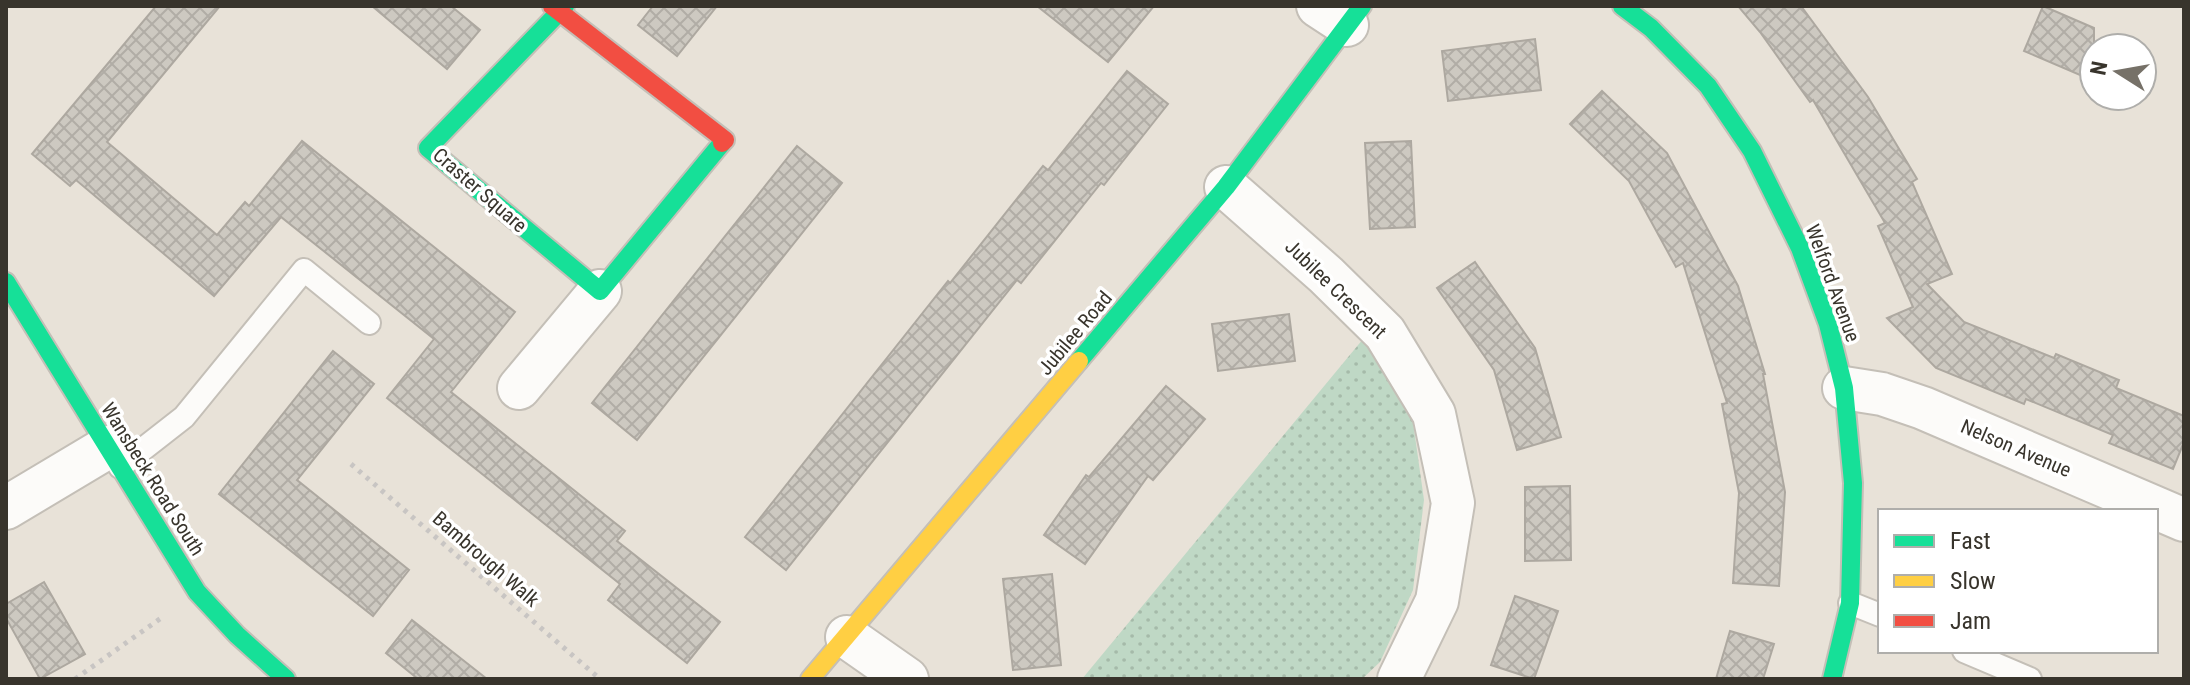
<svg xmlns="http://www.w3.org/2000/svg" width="2190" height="685" viewBox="0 0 2190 685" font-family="'Roboto Condensed',sans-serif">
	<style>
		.grass { fill: url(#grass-dots) }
		.building { fill: url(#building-cross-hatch); stroke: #ada8a0; stroke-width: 2 }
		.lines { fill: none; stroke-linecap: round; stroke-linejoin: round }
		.lane-casing { stroke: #c4bfb7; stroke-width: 26 }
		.street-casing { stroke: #c4bfb7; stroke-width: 46 }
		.fast-casing { stroke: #c4bfb7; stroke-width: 22 }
		.slow-casing { stroke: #c4bfb7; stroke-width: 22 }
		.jam-casing { stroke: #c4bfb7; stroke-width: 22 }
		.path { stroke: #c8c5c3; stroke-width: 5; stroke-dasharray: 4 6; stroke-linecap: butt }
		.lane { stroke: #fcfbf9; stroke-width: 22 }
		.street { stroke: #fcfbf9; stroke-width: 42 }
		.fast { stroke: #16e098; stroke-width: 18 }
		.slow { stroke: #ffcf43; stroke-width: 18 }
		.jam { stroke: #f24e42; stroke-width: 18 }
		.labels { text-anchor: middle; stroke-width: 7; stroke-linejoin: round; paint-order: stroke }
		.street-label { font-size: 20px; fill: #38342c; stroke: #fff }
	</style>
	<defs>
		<pattern id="grass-dots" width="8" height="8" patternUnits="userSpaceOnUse" patternTransform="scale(2)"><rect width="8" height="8" fill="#bfd8c5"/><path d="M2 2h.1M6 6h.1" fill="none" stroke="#a5baa9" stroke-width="1.8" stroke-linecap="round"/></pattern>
		<pattern id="building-cross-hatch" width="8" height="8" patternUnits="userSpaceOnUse" patternTransform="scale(2)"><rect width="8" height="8" fill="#cdc9c1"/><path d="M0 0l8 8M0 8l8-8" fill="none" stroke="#b1ada6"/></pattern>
	</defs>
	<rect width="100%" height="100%" fill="#e8e2d8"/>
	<!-- grass -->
	<path class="grass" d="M1368 333 1412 415 1424 500 1413 590 1380 662 1362 679H1082Z"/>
	<!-- building -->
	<g class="building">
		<path d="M156 6H220L107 142 217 235 245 202 249 206 302 141 515 312 451 392 625 531 617 541 720 622 687 663 608 600 620 584 387 398 434 339 281 217 214 296 76 180 70 186 32 154Z"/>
		<path d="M372 6H451L480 30 447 69Z"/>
		<path d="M653 6H717L677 56 638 25Z"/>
		<path d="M1037 6H1154L1108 62Z"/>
		<path d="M1738 6H1801L1868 97 1917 179 1912 182 1952 274 1927 284 1964 322 2054 358 2056 354 2119 380 2116 388 2184 416V442L2173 469 2109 443 2113 435 2026 399 2024 404 1936 368 1887 318 1913 307 1878 226 1885 223 1813 100 1810 102 1760 32Z"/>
		<path d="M2043 6 2094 28V81L2024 51Z"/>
		<path d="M1535 39 1541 90 1448 101 1442 51Z"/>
		<path d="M1127 71 1168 104 1104 185 1101 183 1021 283 1017 280 786 570 745 537 948 281 950 283 1043 166 1048 170Z"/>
		<path d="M1602 91 1667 153 1738 286 1765 374H1763L1785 492 1779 586 1733 583 1739 493 1722 404 1727 403 1683 263 1676 267 1629 181 1570 124Z"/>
		<path d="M1411 141 1415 227 1370 229 1365 143Z"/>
		<path d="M797 146 842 183 637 440 592 403Z"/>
		<path d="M1475 262 1535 348 1561 437 1517 450 1494 370 1437 288Z"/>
		<path d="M1289 314 1295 361 1218 371 1212 324Z"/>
		<path d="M333 351 374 384 297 480 409 570 373 616 219 494Z"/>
		<path d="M1166 386 1205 419 1153 480 1148 476 1085 564 1044 535 1086 475 1089 477Z"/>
		<path d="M1570 486 1571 560 1525 561V487Z"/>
		<path d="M1052 574 1061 665 1013 670 1003 579Z"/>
		<path d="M44 582 85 654 40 679 6 618V604Z"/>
		<path d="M1515 596 1558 611 1534 679 1491 665Z"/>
		<path d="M412 620 487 679H418L386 653Z"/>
		<path d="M1730 631 1774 644 1763 679H1716Z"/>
	</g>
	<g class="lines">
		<!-- lane casing -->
		<g class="lane-casing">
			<g id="lane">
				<path d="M120 467 184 417 304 270 369 323"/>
				<path d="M1850 603 1880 615"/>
				<path d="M1964 651 2030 679"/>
			</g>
		</g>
		<!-- street casing -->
		<g class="street-casing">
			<g id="street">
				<path d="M1318 6 1347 25"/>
				<path d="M1226 187 1326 275 1385 333 1434 414 1453 503 1437 601 1399 679"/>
				<path d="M519 388 600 291"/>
				<path d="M1844 388 1882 394 1923 408 2184 520"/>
				<path d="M6 508 108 447"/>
				<path d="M847 637 907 679"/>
			</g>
		</g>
		<!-- fast casing -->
		<g class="fast-casing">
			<g id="fast">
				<path d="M565 6 428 148 600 291 722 143"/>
				<path d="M1622 6 1651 28 1708 86 1752 151 1800 248 1828 324 1844 388 1853 483 1850 603 1832 679"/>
				<path d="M6 282 197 592 237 635 286 679"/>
				<path d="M1079 361 1226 187 1362 6"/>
			</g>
		</g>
		<!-- slow casing -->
		<g class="slow-casing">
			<path id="slow" d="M810 679 1079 361"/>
		</g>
		<!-- jam casing -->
		<g class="jam-casing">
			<path id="jam" d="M552 6 725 140 722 143"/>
		</g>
		<!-- path -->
		<g class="path">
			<path d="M351 464 600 679"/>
			<path d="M75 679 164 616"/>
		</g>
		<!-- lane -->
		<use href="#lane" class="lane"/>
		<!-- street -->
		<use href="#street" class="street"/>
		<!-- fast -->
		<use href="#fast" class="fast"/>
		<!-- slow -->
		<use href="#slow" class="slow"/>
		<!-- jam -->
		<use href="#jam" class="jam"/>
	</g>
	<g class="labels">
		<!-- street labels -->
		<g class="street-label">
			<text transform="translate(480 190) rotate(41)" y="7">Craster Square</text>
			<text transform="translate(1833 283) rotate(70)" y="7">Welford Avenue</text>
			<text transform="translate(1336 289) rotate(44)" y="7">Jubilee Crescent</text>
			<text transform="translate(1075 333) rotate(-50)" y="7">Jubilee Road</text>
			<text transform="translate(2016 448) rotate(23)" y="7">Nelson Avenue</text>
			<text transform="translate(153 479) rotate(58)" y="7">Wansbeck Road South</text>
			<text transform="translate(486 559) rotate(41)" y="7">Bambrough Walk</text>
		</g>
	</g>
	<!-- border -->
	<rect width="2190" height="685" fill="none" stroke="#38342c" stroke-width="16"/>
	<!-- legend -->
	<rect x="1878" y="509" width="280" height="144" fill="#ffffff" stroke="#afaeab" stroke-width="2"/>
	<rect x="1894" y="535" width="40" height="12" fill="#16e098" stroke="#afaeab" stroke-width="2"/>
	<text x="1950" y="549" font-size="24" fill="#38342c">Fast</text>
	<rect x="1894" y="575" width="40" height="12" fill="#ffcf43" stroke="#afaeab" stroke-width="2"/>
	<text x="1950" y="589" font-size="24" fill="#38342c">Slow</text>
	<rect x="1894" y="615" width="40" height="12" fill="#f24e42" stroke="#afaeab" stroke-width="2"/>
	<text x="1950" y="629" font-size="24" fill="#38342c">Jam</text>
	<!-- north arrow -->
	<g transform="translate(2118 72) rotate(281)"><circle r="38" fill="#ffffff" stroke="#afaeab" stroke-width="2"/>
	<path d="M0-6L14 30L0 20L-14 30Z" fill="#767168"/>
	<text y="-12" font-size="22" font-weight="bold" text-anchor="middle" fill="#38342c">N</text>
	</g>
</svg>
